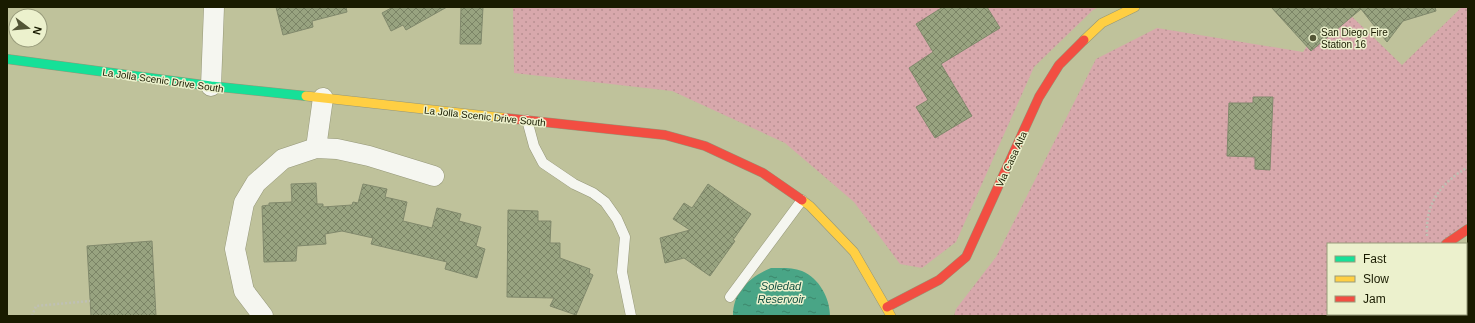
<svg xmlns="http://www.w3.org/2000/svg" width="1475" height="323" viewBox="0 0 1475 323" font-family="Arial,sans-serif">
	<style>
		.grass { fill: url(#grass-dots) }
		.park { fill: url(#park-tufts) }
		.water { fill: url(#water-ripples) }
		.building { fill: url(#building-cross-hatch); stroke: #81896c }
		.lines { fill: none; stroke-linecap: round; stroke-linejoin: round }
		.lane-casing { stroke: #959778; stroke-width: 11 }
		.street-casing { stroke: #959778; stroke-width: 21 }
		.fast-casing { stroke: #959778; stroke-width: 10 }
		.slow-casing { stroke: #959778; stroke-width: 10 }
		.jam-casing { stroke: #959778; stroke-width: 10 }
		.path { stroke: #bfc0b4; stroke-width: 2.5; stroke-dasharray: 2 2; stroke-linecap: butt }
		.lane { stroke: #f5f6f0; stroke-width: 10 }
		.street { stroke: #f5f6f0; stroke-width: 20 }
		.fast { stroke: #16e098; stroke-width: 9 }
		.slow { stroke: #ffcf43; stroke-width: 9 }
		.jam { stroke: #f24e42; stroke-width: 9 }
		.poi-dot { fill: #535536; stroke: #ecf1cd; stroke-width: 1.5 }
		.labels { text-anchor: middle; stroke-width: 3; stroke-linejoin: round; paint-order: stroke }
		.poi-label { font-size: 10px; fill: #191b00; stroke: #ecf1cd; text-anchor: start }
		.street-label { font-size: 10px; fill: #191b00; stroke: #ecf1cd }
		.water-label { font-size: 11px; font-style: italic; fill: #115142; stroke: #ecf1cd }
	</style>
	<defs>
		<pattern id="grass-dots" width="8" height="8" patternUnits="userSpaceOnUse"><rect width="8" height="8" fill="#d8a8ac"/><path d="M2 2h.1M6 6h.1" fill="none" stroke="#b99092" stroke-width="1.8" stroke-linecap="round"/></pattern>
		<pattern id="park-tufts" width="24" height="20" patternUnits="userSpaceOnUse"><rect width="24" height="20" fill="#d8a8ac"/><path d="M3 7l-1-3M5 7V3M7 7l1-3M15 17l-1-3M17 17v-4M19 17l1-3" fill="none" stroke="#b99092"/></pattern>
		<pattern id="water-ripples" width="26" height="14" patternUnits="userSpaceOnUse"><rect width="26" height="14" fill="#49a586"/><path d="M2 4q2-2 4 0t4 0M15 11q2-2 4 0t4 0" fill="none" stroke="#3c866b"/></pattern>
		<pattern id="building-cross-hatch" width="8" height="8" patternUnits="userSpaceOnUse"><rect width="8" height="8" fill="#98a380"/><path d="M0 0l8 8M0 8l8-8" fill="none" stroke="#7b8466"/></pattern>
	</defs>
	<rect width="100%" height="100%" fill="#bfc29b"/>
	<!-- grass -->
	<g class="grass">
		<path d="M513 7H1099L1093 10 1034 67 956 242 922 268 900 264 854 202 785 143 672 91 514 73Z"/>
		<path d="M1334 7H1342L1402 65 1462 7H1468V223L1443 244H1328V314H1359L1357 316H954L956 309 996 257 1096 59 1157 28 1303 52Z"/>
	</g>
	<!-- park -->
	<path class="park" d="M1468 283V316H1441L1442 314H1466V286Z"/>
	<!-- water -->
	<path class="water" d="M771 268C780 268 792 267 802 271 819 278 830 298 830 316H733C733 291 750 277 771 268Z"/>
	<!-- building -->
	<g class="building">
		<path d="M276 7H346L347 12 312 21 313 27 283 35Z"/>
		<path d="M393 7H447L406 30 403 25 391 31 382 13Z"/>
		<path d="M461 7H483L481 44H460Z"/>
		<path d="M943 7H987L1000 28 941 64 972 116 935 138 916 107 928 100 909 68 933 52 916 24Z"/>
		<path d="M1271 7H1435L1436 11 1403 21 1387 42 1361 9 1311 51Z"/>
		<path d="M1253 97H1273L1270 170 1255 169V157L1227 156 1229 103H1253Z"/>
		<path d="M316 183 317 204H323V207L352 205 353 202 358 203 363 184 387 189 385 197 407 202 403 221 432 228 437 208 461 214 459 221 481 227 476 246 485 249 477 278 445 269 447 262 371 244 373 238 342 231 325 234 326 244 297 246 296 261 264 262 262 206 269 205V203L292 202 291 184Z"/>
		<path d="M708 184 751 214 733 240 735 241 710 276 684 258 665 263 660 238 690 230 673 219 684 203 692 208Z"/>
		<path d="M508 210 538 211V221H551L550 243H560V258L590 269 589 273 593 275 576 315 550 306 554 298 507 297Z"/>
		<path d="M152 241 156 316H91L87 246Z"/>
	</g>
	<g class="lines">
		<!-- lane casing -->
		<g class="lane-casing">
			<g id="lane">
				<path d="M527 120 534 146 543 163 574 184 593 193 605 202 617 219 625 237 622 272 631 316"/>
				<path d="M730 297 802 200"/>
			</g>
		</g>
		<!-- street casing -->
		<g class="street-casing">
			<g id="street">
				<path d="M211 86 214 7"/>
				<path d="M316 148 323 98"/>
				<path d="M263 316 244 291 235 249 244 203 256 183 283 159 316 148 337 149 369 156 434 176"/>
			</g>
		</g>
		<!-- fast casing -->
		<g class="fast-casing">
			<g id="fast">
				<path d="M7 59 211 86 306 96"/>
				<path d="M1371 316 1373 314"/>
			</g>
		</g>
		<!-- slow casing -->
		<g class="slow-casing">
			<g id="slow">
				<path d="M1084 40 1102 23 1135 7"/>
				<path d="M306 96 505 118"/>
				<path d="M802 200 810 206 854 252 891 316"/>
			</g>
		</g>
		<!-- jam casing -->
		<g class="jam-casing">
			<g id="jam">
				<path d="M505 118 665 135 705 146 763 173 802 200"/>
				<path d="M1446 244 1468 229"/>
				<path d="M887 307 939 280 966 257 1039 97 1059 65 1084 40"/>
			</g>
		</g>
		<!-- path -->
		<g class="path">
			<path d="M1427 236C1425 203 1441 183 1468 167"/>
			<path d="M32 316 36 306 90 301"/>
		</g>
		<!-- lane -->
		<use href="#lane" class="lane"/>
		<!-- street -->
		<use href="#street" class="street"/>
		<!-- fast -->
		<use href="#fast" class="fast"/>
		<!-- slow -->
		<use href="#slow" class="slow"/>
		<!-- jam -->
		<use href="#jam" class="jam"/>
	</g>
	<!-- markers -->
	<circle class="poi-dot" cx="1313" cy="38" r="4"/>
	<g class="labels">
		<!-- poi labels -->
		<g class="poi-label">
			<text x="1321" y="36">San Diego Fire<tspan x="1321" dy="12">Station 16</tspan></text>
		</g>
		<!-- street labels -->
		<g class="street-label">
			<text transform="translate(163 80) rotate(8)" y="4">La Jolla Scenic Drive South</text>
			<text transform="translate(485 116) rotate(6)" y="4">La Jolla Scenic Drive South</text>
			<text transform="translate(1011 159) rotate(-65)" y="4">Via Casa Alta</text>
		</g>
		<!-- water labels -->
		<g class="water-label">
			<text x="781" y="290">Soledad<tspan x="781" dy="13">Reservoir</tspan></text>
		</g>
	</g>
	<!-- border -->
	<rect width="1475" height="323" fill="none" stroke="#191b00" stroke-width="16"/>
	<!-- legend -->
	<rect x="1327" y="243" width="140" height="72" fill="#ecf1cd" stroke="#989b7b"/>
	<rect x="1335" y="256" width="20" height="6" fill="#16e098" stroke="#989b7b"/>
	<text x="1363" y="263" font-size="12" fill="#191b00">Fast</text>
	<rect x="1335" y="276" width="20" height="6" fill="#ffcf43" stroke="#989b7b"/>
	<text x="1363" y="283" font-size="12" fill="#191b00">Slow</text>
	<rect x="1335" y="296" width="20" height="6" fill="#f24e42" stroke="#989b7b"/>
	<text x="1363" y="303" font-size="12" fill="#191b00">Jam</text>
	<!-- north arrow -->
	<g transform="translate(28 28) rotate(106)"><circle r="19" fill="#ecf1cd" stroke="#989b7b"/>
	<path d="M0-3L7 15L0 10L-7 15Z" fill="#535536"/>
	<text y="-6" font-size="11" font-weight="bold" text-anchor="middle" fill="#191b00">N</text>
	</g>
</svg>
